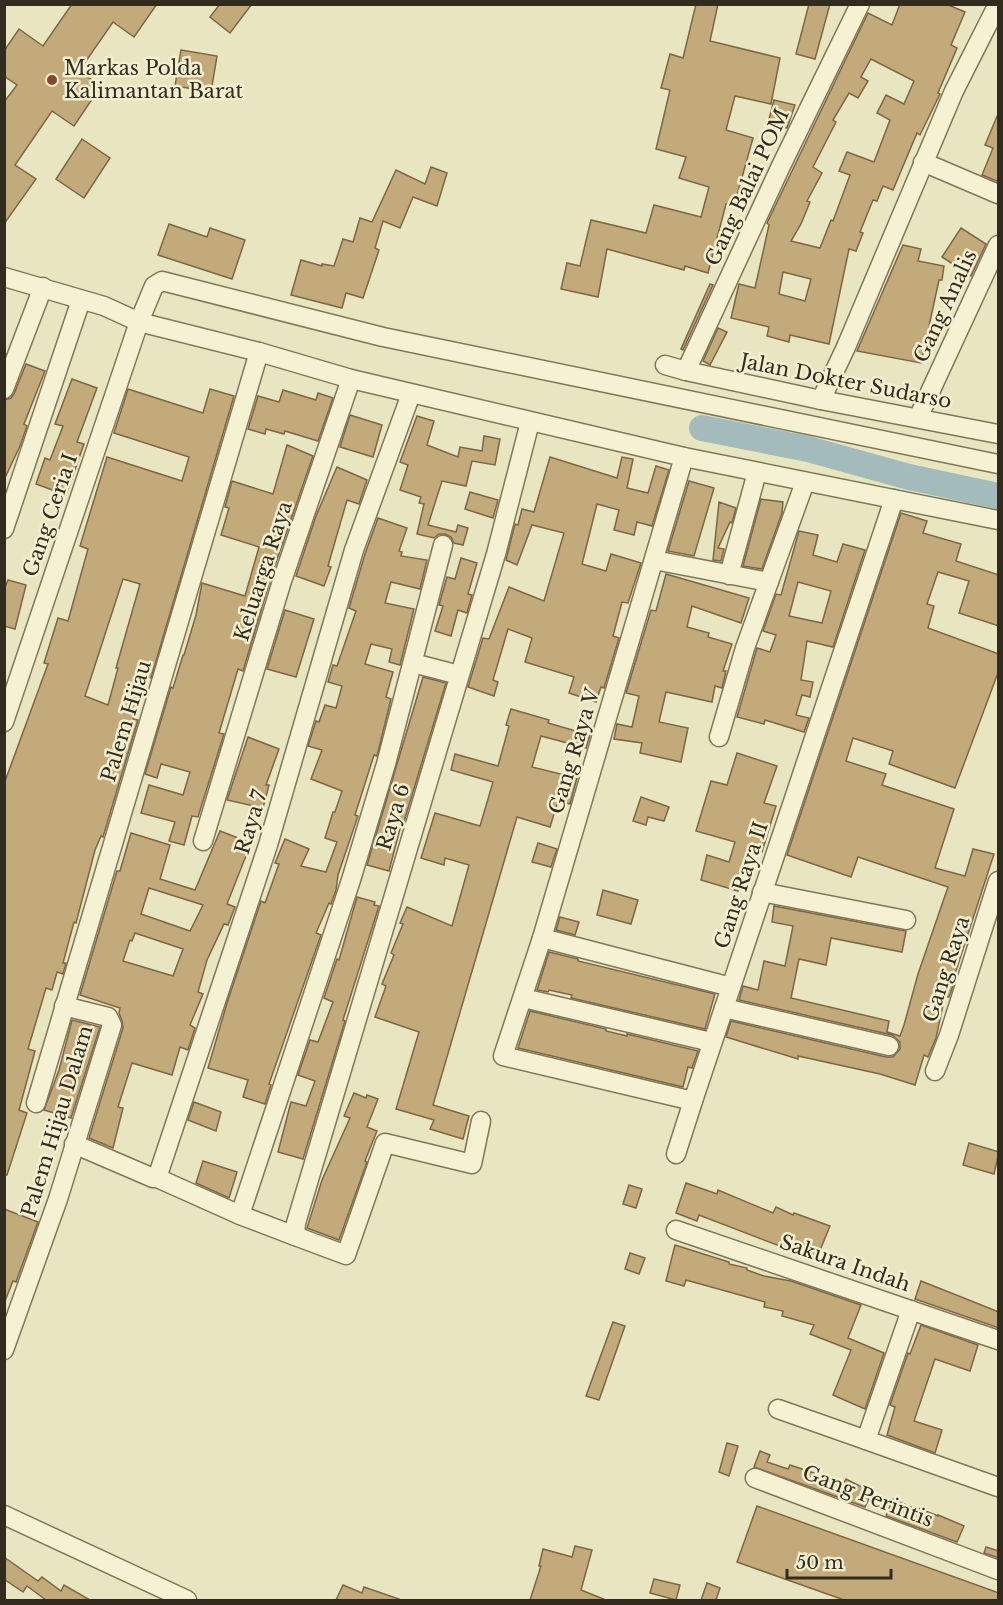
<svg xmlns="http://www.w3.org/2000/svg" width="1003" height="1605" viewBox="0 0 1003 1605" font-family="'Libre Baskerville',serif">
	<style>
		.lines { fill: none; stroke-linecap: round; stroke-linejoin: round }
		.river { stroke: #a3bbba; stroke-width: 26 }
		.building { fill: #c3aa7b; stroke: #7d6743; stroke-width: 1.5; fill-rule: evenodd }
		.minor-casing { stroke: #80775b; stroke-width: 21 }
		.minor { stroke: #f4f2d3; stroke-width: 18 }
		.poi-dot { fill: #894531; stroke: #f1efd0; stroke-width: 2 }
		.labels { text-anchor: middle; stroke-width: 5; stroke-linejoin: round; paint-order: stroke }
		.poi-label { font-size: 20px; fill: #312c1d; stroke: #f1efd0; text-anchor: start }
		.street-label { font-size: 20px; fill: #312c1d; stroke: #f1efd0 }
	</style>
	<rect width="100%" height="100%" fill="#e8e6c1"/>
	<g class="lines">
		<!-- river -->
		<path class="river" d="M702 428 808 449 909 477 998 496"/>
	</g>
	<!-- building -->
	<g class="building">
		<path d="M72 4H157L134 37 113 22 79 71 101 86 74 126 52 111 15 165 36 179 4 224V102L17 85 4 76V51L19 29 43 46Z"/>
		<path d="M220 4H252L230 33 210 17Z"/>
		<path d="M696 4H718L710 41 780 58 771 104 735 96 726 130 753 138 734 206 726 204 708 273 685 266 684 270 607 249 598 297 561 289 567 263 580 266 591 220 646 233 654 205 701 217 709 187 679 178 686 157 656 149 670 90 661 88 670 54 683 58Z"/>
		<path d="M809 4H830L815 59 796 54Z"/>
		<path d="M900 4H946L965 12 951 45 957 48 938 93 940 94 920 135 917 133 893 190 883 186 877 201 873 200 860 232 863 233 856 251 849 249 829 344 790 335 789 342 767 336 769 327 731 318 739 284 755 288 769 225 767 223 868 13 892 25ZM871 59 914 81 904 104 886 95 877 113 890 120 874 162 847 152 839 171 850 175 833 221 831 220 820 248 791 241 801 224 810 202 807 201 822 173 813 167 836 122 833 120 849 93 858 98 868 81 861 77ZM783 272 811 279 805 301 779 294Z"/>
		<path d="M181 50 217 56 211 92 175 86Z"/>
		<path d="M774 100 795 105 787 128 768 123Z"/>
		<path d="M998 114H999V182L982 175 993 148 985 145Z"/>
		<path d="M82 139 110 158 84 198 56 179Z"/>
		<path d="M431 167 447 173 437 206 413 197 400 228 383 221 375 248 379 250 363 298 346 293 342 308 291 295 301 260 322 266V264L334 266 343 239 353 242 360 218 372 222 396 170 425 184Z"/>
		<path d="M169 224 207 237 210 228 245 240 232 279 158 255Z"/>
		<path d="M961 228 986 244 971 276 942 257Z"/>
		<path d="M903 245 921 249 918 261 944 266 942 280H939L921 363 857 351Z"/>
		<path d="M710 284 713 285 683 350 681 349Z"/>
		<path d="M718 328 727 332 710 365 703 361Z"/>
		<path d="M26 364 45 371 24 424 27 426 20 446 4 480V400L11 398 14 394Z"/>
		<path d="M72 379 97 388 77 442 84 444 66 495 36 484 45 458 50 460 63 426 55 424Z"/>
		<path d="M128 389 203 413 210 389 234 396 151 678 146 676 133 719 138 720 103 837 101 836 95 850 76 923 74 922 63 963H66L63 974 57 972 52 990 46 988 28 1049 35 1051 19 1110 27 1113 7 1175H4V784L48 664 44 663 58 618 68 621 88 549 80 546 107 457 182 481 189 457 114 433ZM123 579 140 584 116 668H118L108 705 85 696Z"/>
		<path d="M283 390 316 400 318 393 333 398 318 441 285 431 284 434 266 429 265 434 248 429 258 396 279 402Z"/>
		<path d="M350 415 382 425 373 457 340 447Z"/>
		<path d="M417 416 434 421 427 445 458 457 460 447 482 451 484 436 500 439 495 465 472 461 466 486 442 481 428 525 456 532 458 525 468 528 463 545 454 543 451 537 445 534H439L434 538 417 534 424 504 419 503 421 497 400 490 408 465 400 462Z"/>
		<path d="M287 445 313 456 271 577 243 671 238 669 219 733 224 734 198 817 192 816 184 845 169 841 175 822 141 813 149 785 183 795 190 772 161 764 157 778 145 774 171 687 173 688 183 655H184L196 615 202 583 245 596 259 547 221 535 229 508 225 507 232 481 273 494Z"/>
		<path d="M550 457 617 478 622 457 633 459 627 488 648 493 656 466 669 470 652 526 637 522 634 535 614 530 619 510 597 504 582 564 606 571 611 554 641 563 628 603 622 602 613 636 619 638 604 688 601 687 596 702 569 693 574 677 525 662 532 638 508 629 493 680 498 682 494 696 468 687 483 638 489 639 509 587 544 601 564 533 532 525 517 565 506 560 515 524 518 525 522 509 534 512Z"/>
		<path d="M337 467 367 480 359 504 347 500 328 566 331 567 324 586 296 576 316 516Z"/>
		<path d="M689 481 714 488 694 556 668 551Z"/>
		<path d="M470 492 498 500 493 518 465 509Z"/>
		<path d="M761 499 783 502 782 513 762 569 743 566Z"/>
		<path d="M719 502 736 508 732 523 730 522 718 548 724 549 721 561 713 560Z"/>
		<path d="M901 513 927 521 923 533 961 544 956 561 999 575V626L959 613 969 581 938 572 927 604 934 606 928 628 999 654V670L955 788 889 764 893 751 853 738 846 761 886 774 882 785 954 809 935 868 965 876 973 849 994 854 953 980H955L949 997 945 996 936 1038 928 1057 924 1055 915 1085 880 1074 798 1056V1059L726 1037 731 1021 886 1057H893L900 1049V1042L892 1035 739 1000 743 986 758 990 764 961 785 966 793 926 772 922 774 906 906 931 902 952 831 938 826 965 799 959 791 998 889 1021 887 1032 900 1036 904 1025 918 974 948 887 858 857 851 877 787 855Z"/>
		<path d="M378 518 407 528 399 551 402 552 401 556 427 560 420 589 391 582 385 603 414 609 400 665 389 662 392 649 371 644 365 664 393 672 386 697 391 699 377 756 374 755 355 815 358 816 338 875 336 890 331 904 329 903 316 933 321 935 269 1084 271 1085 265 1104 243 1097 248 1080 208 1068 227 1003 261 901 265 903 279 864 275 863 285 839 309 849 301 866 326 872 337 842 325 838 333 812H335L342 791 311 779 322 750 308 746 316 721 319 722 325 705 336 708 342 686 328 682 333 665 337 666 356 611 349 608 365 554Z"/>
		<path d="M799 531 818 535 813 555 837 562 843 544 865 550 833 647 807 641 801 680 813 682 810 697 802 695 796 715 809 718 804 732 765 720 764 724 737 717 757 648 770 652 776 635 763 631 776 594 781 595ZM798 582 831 591 822 623 789 616Z"/>
		<path d="M461 558 477 563 468 594 472 595 467 613 458 610 451 636 435 631 443 606 439 605 447 577 455 579Z"/>
		<path d="M666 574 749 598 741 623 692 606 687 627 709 633 708 637 732 644 723 671H726L722 688 715 686 712 702 666 692 659 722 688 728 681 762 640 753 642 743 614 739 617 724 632 727 639 696 626 693 651 610 656 611Z"/>
		<path d="M8 580 26 585 15 629 4 626V590Z"/>
		<path d="M285 610 314 619 296 677 267 669Z"/>
		<path d="M423 677 446 683 403 825H401L389 871 367 865Z"/>
		<path d="M511 709 549 720 548 723 590 735 586 748 541 736 532 767 577 778 570 804 558 801 550 827 517 817 433 1105 469 1116 463 1139 430 1129 434 1120 396 1109 419 1032 375 1017 386 986 382 984 394 955 391 953 403 924 400 923 407 907 452 926 469 865 445 858 444 865 421 858 435 813 480 826 493 782 451 770 455 754 498 766 509 726 506 725Z"/>
		<path d="M248 737 279 749 266 785H269L263 808 227 800Z"/>
		<path d="M737 753 777 766 764 803 776 806 762 852 750 848 738 891 701 880 707 855 729 862 735 842 696 831 711 781 727 785Z"/>
		<path d="M641 797 669 807 664 821 648 817 646 825 633 821Z"/>
		<path d="M220 831 251 843 227 904 235 907 228 925 224 924 207 960 198 992 203 994 190 1025 195 1028 188 1050 180 1047 172 1075 132 1063 118 1107 123 1108 113 1148 89 1138 123 1028 122 1021 119 1013 120 1008 80 995 117 871H120L131 833 170 845 160 879 195 890ZM149 888 203 905 190 931 141 914ZM135 933 183 949 173 976 123 961 130 940 132 941Z"/>
		<path d="M538 843 557 849 551 867 532 862Z"/>
		<path d="M603 890 638 900 631 924 597 915Z"/>
		<path d="M357 897 375 902 374 905 379 906 343 1020 345 1021 303 1159 278 1152 291 1102 306 1106 315 1081 298 1075 310 1040 318 1042 333 1002 324 998 337 959 339 960Z"/>
		<path d="M560 917 579 922 575 935 556 930Z"/>
		<path d="M549 952 578 959V961L715 994 705 1029 571 998 572 995 549 990 548 992 537 990Z"/>
		<path d="M530 1011 606 1029V1031L627 1036V1034L698 1051 692 1068 688 1067 683 1087 518 1048Z"/>
		<path d="M72 1020 100 1027 71 1118 44 1110 59 1070Z"/>
		<path d="M354 1093 366 1098 367 1095 378 1099 367 1127 377 1131 365 1161 367 1162 339 1240 307 1228 322 1180 350 1118 344 1116Z"/>
		<path d="M194 1102 221 1112 216 1131 188 1120Z"/>
		<path d="M969 1143 999 1152 994 1174 963 1165Z"/>
		<path d="M203 1161 237 1172 229 1198 196 1183Z"/>
		<path d="M686 1183 717 1194 718 1190 773 1213 776 1207 793 1215 794 1213 830 1226 816 1260 699 1215 697 1221 676 1213Z"/>
		<path d="M629 1185 642 1189 636 1208 623 1204Z"/>
		<path d="M4 1209 38 1222 16 1282 13 1281 5 1301Z"/>
		<path d="M675 1245 729 1262V1264L747 1268V1270L764 1276 791 1281 861 1305 848 1338 884 1353 865 1409 833 1395 851 1350 810 1334 814 1325 782 1316 783 1311 764 1307 765 1302 686 1280 684 1286 666 1281Z"/>
		<path d="M630 1253 645 1258 639 1274 625 1269Z"/>
		<path d="M921 1281 999 1312V1328L915 1299Z"/>
		<path d="M613 1322 625 1326 599 1400 586 1396Z"/>
		<path d="M921 1325 978 1345 970 1371 935 1359 914 1421 942 1430 935 1453 887 1435 895 1407 890 1405 908 1353 910 1354Z"/>
		<path d="M727 1443 738 1446 729 1476 719 1472Z"/>
		<path d="M760 1451 770 1455 767 1462 788 1469 790 1465 844 1483 846 1479 872 1492 865 1507 754 1467Z"/>
		<path d="M893 1499 917 1510 918 1508 938 1516V1515L964 1526 957 1542 886 1516Z"/>
		<path d="M757 1506 999 1593V1600H844L737 1562Z"/>
		<path d="M575 1546 592 1550 581 1590 606 1600H530L541 1566H539L543 1549 572 1557Z"/>
		<path d="M986 1547 999 1551V1558L984 1553Z"/>
		<path d="M4 1557 38 1581 42 1577 61 1591 64 1585 90 1600H46L27 1586 23 1592 4 1579Z"/>
		<path d="M654 1579 680 1585 676 1600 650 1593Z"/>
		<path d="M707 1583 720 1588 716 1600H701Z"/>
		<path d="M343 1585 362 1593 364 1587 399 1599 398 1600H336Z"/>
	</g>
	<g class="lines">
		<!-- minor casing -->
		<g class="minor-casing">
			<g id="minor">
				<path d="M923 162 998 194"/>
				<path d="M4 277 104 306 139 322 259 352 351 379 684 457 998 520"/>
				<path d="M665 365 686 371 780 168 860 4"/>
				<path d="M686 371 821 400 998 434"/>
				<path d="M4 389 43 287"/>
				<path d="M821 400 846 347 954 91 998 4"/>
				<path d="M918 418 998 245"/>
				<path d="M684 457 542 938 503 1056 693 1101 894 499"/>
				<path d="M4 529 81 300"/>
				<path d="M654 560 769 582"/>
				<path d="M729 575 757 472"/>
				<path d="M413 663 459 675"/>
				<path d="M4 722 139 322 154 286 162 281 383 337 998 464"/>
				<path d="M719 737 745 648 805 482"/>
				<path d="M203 841 282 581 351 379"/>
				<path d="M762 892 906 920"/>
				<path d="M542 938 731 987"/>
				<path d="M523 998 711 1042"/>
				<path d="M724 1008 889 1046"/>
				<path d="M935 1071 949 1035 998 881"/>
				<path d="M36 1103 259 352"/>
				<path d="M74 1144 153 1178 158 1175 268 845 354 550 411 394"/>
				<path d="M676 1154 693 1101"/>
				<path d="M155 1177 240 1215 351 880 386 764 443 545"/>
				<path d="M240 1215 295 1236 296 1223 496 554 530 422"/>
				<path d="M676 1230 998 1340"/>
				<path d="M295 1236 346 1255 385 1143 472 1164 481 1121"/>
				<path d="M911 1310 866 1440 998 1487"/>
				<path d="M4 1350 58 1199 112 1025 108 1017 64 1006"/>
				<path d="M778 1409 866 1440"/>
				<path d="M755 1478 998 1570"/>
				<path d="M4 1515 187 1600"/>
			</g>
		</g>
		<!-- minor -->
		<use href="#minor" class="minor"/>
	</g>
	<!-- markers -->
	<circle class="poi-dot" cx="52" cy="80" r="6"/>
	<g class="labels">
		<!-- poi labels -->
		<g class="poi-label">
			<text x="64" y="75">Markas Polda<tspan x="64" dy="23">Kalimantan Barat</tspan></text>
		</g>
		<!-- street labels -->
		<g class="street-label">
			<text transform="translate(747 187) rotate(-65)" y="7">Gang Balai POM</text>
			<text transform="translate(945 306) rotate(-65)" y="7">Gang Analis</text>
			<text transform="translate(846 381) rotate(11)" y="7">Jalan Dokter Sudarso</text>
			<text transform="translate(50 515) rotate(-71)" y="7">Gang Ceria I</text>
			<text transform="translate(263 571) rotate(-72)" y="7">Keluarga Raya</text>
			<text transform="translate(126 721) rotate(-73)" y="7">Palem Hijau</text>
			<text transform="translate(574 751) rotate(-73)" y="7">Gang Raya V</text>
			<text transform="translate(393 817) rotate(-73)" y="7">Raya 6</text>
			<text transform="translate(251 822) rotate(-73)" y="7">Raya 7</text>
			<text transform="translate(741 885) rotate(-72)" y="7">Gang Raya II</text>
			<text transform="translate(946 969) rotate(-72)" y="7">Gang Raya</text>
			<text transform="translate(57 1121) rotate(-73)" y="7">Palem Hijau Dalam</text>
			<text transform="translate(845 1263) rotate(19)" y="7">Sakura Indah</text>
			<text transform="translate(868 1496) rotate(21)" y="7">Gang Perintis</text>
		</g>
	</g>
	<!-- border -->
	<rect width="1003" height="1605" fill="none" stroke="#312c1d" stroke-width="12"/>
	<!-- scale -->
	<path d="M787 1569v9h104v-9" fill="none" stroke="#312c1d" stroke-width="3"/>
	<text x="796" y="1569" font-size="18" fill="#312c1d" stroke="#f1efd0" stroke-width="4.5" paint-order="stroke">50 m</text>
</svg>
